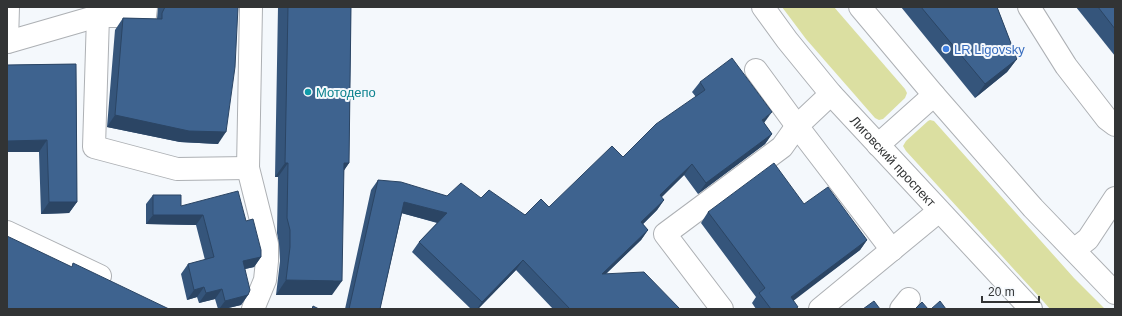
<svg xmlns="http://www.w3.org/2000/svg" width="1122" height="316" viewBox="0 0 1122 316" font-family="Helvetica,sans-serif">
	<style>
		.green { fill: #dbdfa1 }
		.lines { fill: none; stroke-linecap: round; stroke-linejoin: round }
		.minor-casing { stroke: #adb0b4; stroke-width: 24 }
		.major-casing { stroke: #adb0b4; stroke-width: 24 }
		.minor { stroke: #fff; stroke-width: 22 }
		.major { stroke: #fff; stroke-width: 22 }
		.wall { fill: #35557b }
		.shaded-wall { fill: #2b4564 }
		.building { fill: #3e638f; stroke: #2b4564 }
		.shop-dot { fill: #3f7fe0; stroke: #f4f8fc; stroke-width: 1.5 }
		.culture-dot { fill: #0f9aa8; stroke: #f4f8fc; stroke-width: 1.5 }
		.labels { text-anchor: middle; stroke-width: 4; stroke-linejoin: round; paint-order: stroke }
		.shop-label { font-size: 13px; fill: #366cbe; stroke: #f4f8fc; text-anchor: start }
		.culture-label { font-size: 13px; fill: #0d838f; stroke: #f4f8fc; text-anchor: start }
		.street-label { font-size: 13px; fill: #323435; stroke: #f4f8fc }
	</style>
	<rect width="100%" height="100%" fill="#f4f8fc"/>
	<!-- green -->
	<g class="green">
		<path d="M782 7H834L905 89 907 93 905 98 883 119 879 120 875 118 806 39Z"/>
		<path d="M930 120 934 121 1074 278 1105 309H1050L1043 301 906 151 903 146 906 141 928 121Z"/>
	</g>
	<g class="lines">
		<!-- minor casing -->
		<g class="minor-casing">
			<g id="minor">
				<path d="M251 7 248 168 267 244V261L265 280 253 309"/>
				<path d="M1029 7 1066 66 1107 119 1115 125"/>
				<path d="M98 16 94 147 177 169 248 168"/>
				<path d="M7 42 8 7"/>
				<path d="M8 42 98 16H145L146 7"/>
				<path d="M756 70 797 126 892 250"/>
				<path d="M7 232 100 276"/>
				<path d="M1074 250 1088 239 1115 198"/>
				<path d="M722 309 665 234 782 147 797 126 831 94"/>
				<path d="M820 309 939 211"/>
				<path d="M901 309 909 299"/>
			</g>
		</g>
		<!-- major casing -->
		<g class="major-casing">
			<g id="major">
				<path id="s1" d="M763 7 787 40 831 94 1031 309"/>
				<path d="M860 7 934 95 1033 208 1115 293"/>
				<path d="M878 145 934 95"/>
			</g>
		</g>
		<!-- minor -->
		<use href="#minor" class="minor"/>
		<!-- major -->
		<use href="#major" class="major"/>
	</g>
	<!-- wall -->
	<g class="wall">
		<path d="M158 7H238L218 144 180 142 107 127 115 30 123 18 157 19Z"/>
		<path d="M278 7H351L349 163 344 170 332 295H276L280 261 279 244 277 233 278 177H275Z"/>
		<path d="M901 7H997L1017 59 1007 72 975 98Z"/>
		<path d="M1076 7H1115V56Z"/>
		<path d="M76 64 77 202 69 213 41 214 39 152H7V65Z"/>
		<path d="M700 82 764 123 772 134 765 144 698 194 684 175 661 197 664 200 657 210 643 224 648 230 641 240 606 274 680 309H553L516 270 478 309H471L412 252 419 242 437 223 402 213 380 309H345L371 190 378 180 447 196 481 198 525 215 549 207 623 157 696 97 692 92Z"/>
		<path d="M153 195 181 206 246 221 261 257 254 267 245 269 248 295 241 305 224 309H218L215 299 199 303 197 297 187 300 181 274 188 264 205 260 196 225 146 224V204Z"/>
		<path d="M804 204 867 240 860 250 793 300 796 309H756L752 303 756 297 701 223 708 212Z"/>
	</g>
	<!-- shaded-wall -->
	<g class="shaded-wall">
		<path d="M1017 59 1007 72 975 98 985 84Z"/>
		<path d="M772 112 764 123 762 120Z"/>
		<path d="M115 115 226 132 218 144 180 142 107 127Z"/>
		<path d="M772 134 765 144 698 194 706 183Z"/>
		<path d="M47 140 39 152H7V141Z"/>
		<path d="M285 163H288L278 177H275Z"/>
		<path d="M344 163H349L339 178Z"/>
		<path d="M692 164 684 175 653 206 660 195Z"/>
		<path d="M664 200 657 210 634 233 641 222Z"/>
		<path d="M49 202H77L69 213 41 214Z"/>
		<path d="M404 202 447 213 439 223 397 212Z"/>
		<path d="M153 215H203L196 225 146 224Z"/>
		<path d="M648 230 641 240 595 284 602 274Z"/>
		<path d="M867 240 860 250 784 308 791 297Z"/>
		<path d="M261 257 254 267 236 271 243 261Z"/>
		<path d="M523 260 516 270 478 309H477L482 302Z"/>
		<path d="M286 280 342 281 332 295H276Z"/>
		<path d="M204 287 197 297 187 300 194 290Z"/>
		<path d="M222 289 215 299 199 303 206 293Z"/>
		<path d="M248 295 241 305 224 309H219L225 301Z"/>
	</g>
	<!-- building -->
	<g class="building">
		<path d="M165 7H238L235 67 226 132 189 131 115 115 123 18 162 19V13Z"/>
		<path d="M288 7H351L349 163H344L342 281 286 280 290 247V230L287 218 288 163H285Z"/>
		<path d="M921 7H997L1017 59 985 84Z"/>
		<path d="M1098 7H1115V29Z"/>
		<path d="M732 58 772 112 762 120 772 134 706 183 692 164 660 195 664 200 641 222 648 230 602 274 644 272 680 309H570L523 260 482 302 419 242 447 213 404 202 380 309H349L378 180 401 182 447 196 461 183 481 198 489 190 525 215 541 199 549 207 612 146 623 157 656 124 705 90 700 82Z"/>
		<path d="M76 64 77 202H49L47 140 7 141V65Z"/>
		<path d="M774 163 804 204 828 187 867 240 791 297 798 307 795 309H771L759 293 765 288 708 212Z"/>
		<path d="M238 191 246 221 253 219 261 250V257L243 261 250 290 248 295 225 301 222 289 206 293 204 287 194 290 188 264 214 257 203 215H153V195H181V206Z"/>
		<path d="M7 236 72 267 73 263 169 309H7Z"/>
		<path d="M874 301 880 309H863Z"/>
		<path d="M940 301 946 309H931Z"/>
		<path d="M922 302 928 309H915Z"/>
		<path d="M313 306 319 309H312Z"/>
	</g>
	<!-- markers -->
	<circle class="shop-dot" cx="946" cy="49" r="4"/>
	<circle class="culture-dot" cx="308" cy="92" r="4"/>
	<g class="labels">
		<!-- shop labels -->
		<g class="shop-label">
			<text x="954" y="54">LR Ligovsky</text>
		</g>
		<!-- culture labels -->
		<g class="culture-label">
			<text x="316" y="97">Мотодепо</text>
		</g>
		<!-- street labels -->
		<g class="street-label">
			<text dy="5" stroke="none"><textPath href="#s1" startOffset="202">Лиговский проспект</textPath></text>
		</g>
	</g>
	<!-- border -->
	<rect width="1122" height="316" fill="none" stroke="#323435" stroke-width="16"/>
	<!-- scale -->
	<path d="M982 296v6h57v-6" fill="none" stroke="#323435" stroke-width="2"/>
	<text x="988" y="296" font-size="12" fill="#323435" stroke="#f4f8fc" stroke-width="3" paint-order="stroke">20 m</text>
</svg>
